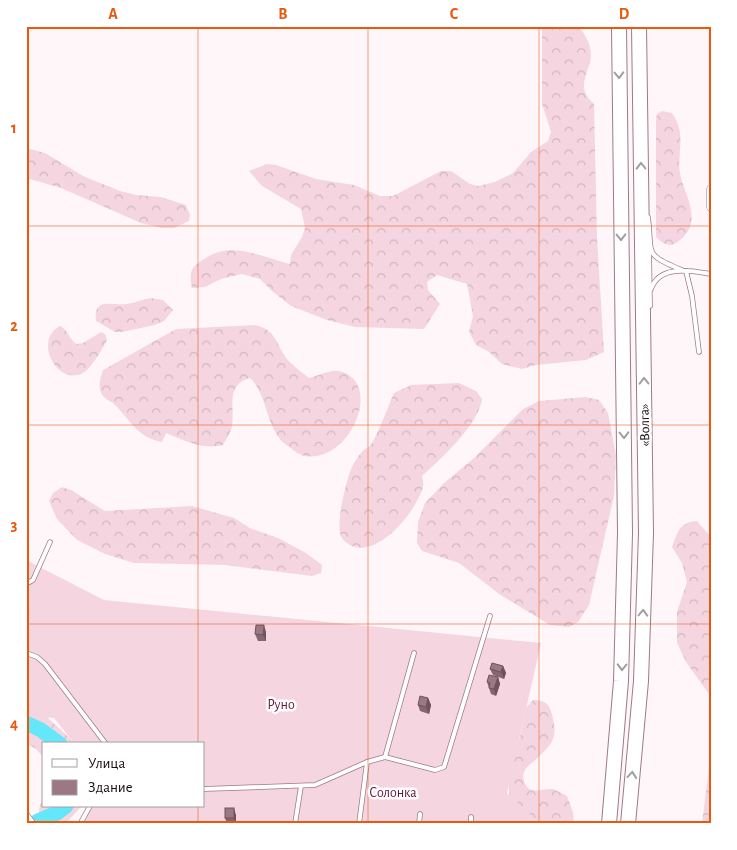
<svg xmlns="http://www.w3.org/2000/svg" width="737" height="850" viewBox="0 0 737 850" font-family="'Alegreya Sans',sans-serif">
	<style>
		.forest { fill: url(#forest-crowns) }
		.garden { fill: #f5d6e0 }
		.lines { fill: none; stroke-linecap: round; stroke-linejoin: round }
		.river { stroke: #65e7fa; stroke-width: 15 }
		.lane-casing { stroke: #9f7a86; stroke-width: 5.5 }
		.street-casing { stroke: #9f7a86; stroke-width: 9 }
		.highway-casing { stroke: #9f7a86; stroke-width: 16 }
		.lane { stroke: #fff; stroke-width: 4 }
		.street { stroke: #fff; stroke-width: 8 }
		.highway { stroke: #fff; stroke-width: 14 }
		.wall { fill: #866672 }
		.shaded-wall { fill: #6d535c }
		.building { fill: #9c7784; stroke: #6d535c }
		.oneway { stroke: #a49ea0 }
		.grid { fill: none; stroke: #e8590c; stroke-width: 1; stroke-opacity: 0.55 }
		.labels { text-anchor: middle; stroke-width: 5; stroke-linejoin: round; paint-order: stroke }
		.street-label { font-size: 14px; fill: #1b0d12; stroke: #fff }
		.park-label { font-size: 14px; fill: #65163b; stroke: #fff }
		.neatline { fill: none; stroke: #e8590c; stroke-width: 2 }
		.grid-label { font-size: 16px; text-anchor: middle; font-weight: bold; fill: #e8590c }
	</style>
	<defs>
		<pattern id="forest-crowns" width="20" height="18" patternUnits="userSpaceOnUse" patternTransform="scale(1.25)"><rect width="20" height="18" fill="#f5d6e0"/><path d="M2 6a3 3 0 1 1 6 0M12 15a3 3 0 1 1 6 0" fill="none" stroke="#d1b6bf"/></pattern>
	</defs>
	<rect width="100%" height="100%" fill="#fff6f9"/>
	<!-- forest -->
	<g class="forest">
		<path d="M542 26H578C585 34 591 44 591 55 590 74 574 86 594 104L597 238 604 352 586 360 536 365 522 369 502 364 489 352 476 345 469 332 473 316 467 284 437 275 427 282 428 290 440 304 424 329 355 327 327 320 291 306 272 291 260 279 242 274 221 279 205 287 192 288C189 272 190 268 204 259 231 240 262 257 290 264L291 255 302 237 305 228 301 209 262 186 249 171 267 164 276 165 316 179 354 185 380 196H393L441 171H451L470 184 478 186 495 182 513 173 531 152 548 141 551 132 542 104Z"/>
		<path d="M662 111 672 113C687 134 677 151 680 173 684 196 705 221 679 241 670 248 664 245 656 237V120L657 114Z"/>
		<path d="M30 149 45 153 83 176 120 191 136 195 161 197 186 205 190 215 189 221 174 228H162L141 223 61 188 26 178V150Z"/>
		<path d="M151 298 163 300 173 310 164 321 155 325 122 332H115L96 321C93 296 112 306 127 304 135 303 143 299 151 298Z"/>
		<path d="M255 325C277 330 275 343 287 359 293 366 302 372 309 378 317 376 331 369 339 371 385 382 350 464 305 456 299 455 293 450 288 446 265 431 269 396 250 378 225 385 235 407 232 426 231 433 226 439 223 445 202 450 185 441 166 433L162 442C137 438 130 419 113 403 110 401 105 399 103 396 97 388 100 379 103 370L176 329Z"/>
		<path d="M60 326C69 330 69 340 77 344L83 343 101 332 105 334 107 340C103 348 90 371 81 374 55 384 34 339 60 326Z"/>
		<path d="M459 383 476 391 482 399C479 424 441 459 422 476 423 480 424 484 423 487 416 511 380 557 352 546 348 544 343 541 341 536 335 525 347 476 353 465 356 460 360 453 364 450 367 447 370 447 372 443 381 427 387 409 394 393L411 385Z"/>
		<path d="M586 397 599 400 608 413 616 455 614 496 589 605 578 622 569 627 550 625 499 594 459 563 422 551 417 543 418 522 425 503 444 483 474 458 523 409 539 401Z"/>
		<path d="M62 487 71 490 105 511 192 506 234 518 250 528 278 538 306 553 322 565 321 573 312 576 225 565 134 563 105 554 77 540 57 519 49 501 53 493Z"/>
		<path d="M697 521 711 537V697L686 662 677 643V612L687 582 682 563 672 547C678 532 679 522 697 521Z"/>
		<path d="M533 700C542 700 548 702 551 711 559 737 554 743 534 761 531 764 526 767 524 772 522 777 524 783 527 787 533 794 545 788 553 789 558 791 563 794 567 796L573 812 574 824H525L511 806 508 783 510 768 520 737 526 708Z"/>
		<path d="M26 702 34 705 76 744H44V758L36 749 26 743Z"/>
		<path d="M711 762V824H702L709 767Z"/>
		<path d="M44 799V806H82L66 823 43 824C38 814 37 808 44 799Z"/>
	</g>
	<!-- garden -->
	<path class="garden" d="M26 560 104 600 541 643 507 793 541 824H79L88 806H204V744H75L54 718 26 716Z"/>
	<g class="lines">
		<!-- river -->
		<g class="river">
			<path d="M26 723 41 730 60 744"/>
			<path d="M38 821 57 813 66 806"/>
		</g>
		<!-- lane casing -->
		<g class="lane-casing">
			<g id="lane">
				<path d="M648 217C653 254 642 254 682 270"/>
				<path d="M649 247 650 306"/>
				<path d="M686 271 692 296 699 352"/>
				<path d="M651 289C660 264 691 271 711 274"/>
				<path d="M26 584 33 580 50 542"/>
				<path d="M26 653 37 657 45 664 106 744"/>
				<path d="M385 757 414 653"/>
				<path d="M204 789 315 785 367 762 385 757 435 770 444 767 490 616"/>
				<path d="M26 813 34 824"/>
				<path d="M80 824 90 806"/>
				<path d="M295 824 301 786"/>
				<path d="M359 824 367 762"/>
				<path d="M419 824 420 814"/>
				<path d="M471 824V817"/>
			</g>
		</g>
		<!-- street casing -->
		<g class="street-casing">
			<path id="street" d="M711 207V189"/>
		</g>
		<!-- highway casing -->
		<g class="highway-casing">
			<g id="highway">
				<path d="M609 824 621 681 625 533 619 26"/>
				<path d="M628 824 641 681 646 533 639 26"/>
			</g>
		</g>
		<!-- lane -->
		<use href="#lane" class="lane"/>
		<!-- street -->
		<use href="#street" class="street"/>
		<!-- highway -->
		<use href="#highway" class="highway"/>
	</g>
	<!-- wall -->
	<g class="wall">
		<path d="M266 632V641H258L255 634Z"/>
		<path d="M503 666 506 673 504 679 493 675 490 669Z"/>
		<path d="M498 677 500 684 496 696 491 694 487 682Z"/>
		<path d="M428 698 431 705 429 714 420 711 418 705Z"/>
		<path d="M236 815V824H227L225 818Z"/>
	</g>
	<!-- shaded-wall -->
	<g class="shaded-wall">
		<path d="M264 625 266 632V641L263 635Z"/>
		<path d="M503 666 506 673 504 679 501 672Z"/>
		<path d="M498 677 500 684 496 696 494 689Z"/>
		<path d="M428 698 431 705 429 714 426 707Z"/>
		<path d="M234 808 236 815V824L234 818Z"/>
	</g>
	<!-- building -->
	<g class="building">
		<path d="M256 625H264L263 635 255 634Z"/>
		<path d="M492 663 503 666 501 672 490 669Z"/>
		<path d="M489 675 498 677 494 689 489 688 490 683 487 682Z"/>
		<path d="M420 696 428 698 426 707 418 705Z"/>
		<rect x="225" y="808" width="9" height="10"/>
	</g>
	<!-- one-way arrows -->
	<defs><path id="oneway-chevron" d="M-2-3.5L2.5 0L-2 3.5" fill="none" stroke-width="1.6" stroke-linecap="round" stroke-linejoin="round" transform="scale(1.25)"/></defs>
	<g class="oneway">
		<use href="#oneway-chevron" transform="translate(619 75) rotate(89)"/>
		<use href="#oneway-chevron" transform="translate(641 166) rotate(-91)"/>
		<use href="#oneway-chevron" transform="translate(621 237) rotate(89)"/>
		<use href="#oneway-chevron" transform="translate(644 381) rotate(-91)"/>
		<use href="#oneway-chevron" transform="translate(624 435) rotate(89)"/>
		<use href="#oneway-chevron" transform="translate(643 613) rotate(-88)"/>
		<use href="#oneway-chevron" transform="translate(622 667) rotate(91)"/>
		<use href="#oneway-chevron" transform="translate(632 775) rotate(-85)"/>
	</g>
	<!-- grid -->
	<path class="grid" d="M198 26V744M368 26V824M539 26V824M26 226H711M26 425H711M26 624H711M198 806V824"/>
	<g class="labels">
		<!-- street labels -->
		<g class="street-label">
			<text transform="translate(644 425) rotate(-91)" y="5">«Волга»</text>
		</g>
		<!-- park labels -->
		<g class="park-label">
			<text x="281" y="709">Руно</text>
			<text x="393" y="797">Солонка</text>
		</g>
	</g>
	<!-- border -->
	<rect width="737" height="850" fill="none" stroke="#ffffff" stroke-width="55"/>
	<!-- legend -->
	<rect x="42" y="742" width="162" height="65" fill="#ffffff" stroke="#a49ea0"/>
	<rect x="52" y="759" width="25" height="8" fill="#ffffff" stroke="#a49ea0"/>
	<text x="88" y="768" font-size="15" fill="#1b0d12">Улица</text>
	<rect x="52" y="780" width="25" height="15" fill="#9c7784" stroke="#a49ea0"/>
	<text x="88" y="792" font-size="15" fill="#1b0d12">Здание</text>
	<rect x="28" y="28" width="682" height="794" class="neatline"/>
	<g class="grid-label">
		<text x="113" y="19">A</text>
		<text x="283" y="19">B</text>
		<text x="454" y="19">C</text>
		<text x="624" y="19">D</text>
		<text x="14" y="133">1</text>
		<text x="14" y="331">2</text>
		<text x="14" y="530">3</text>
		<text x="14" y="729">4</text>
	</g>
</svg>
